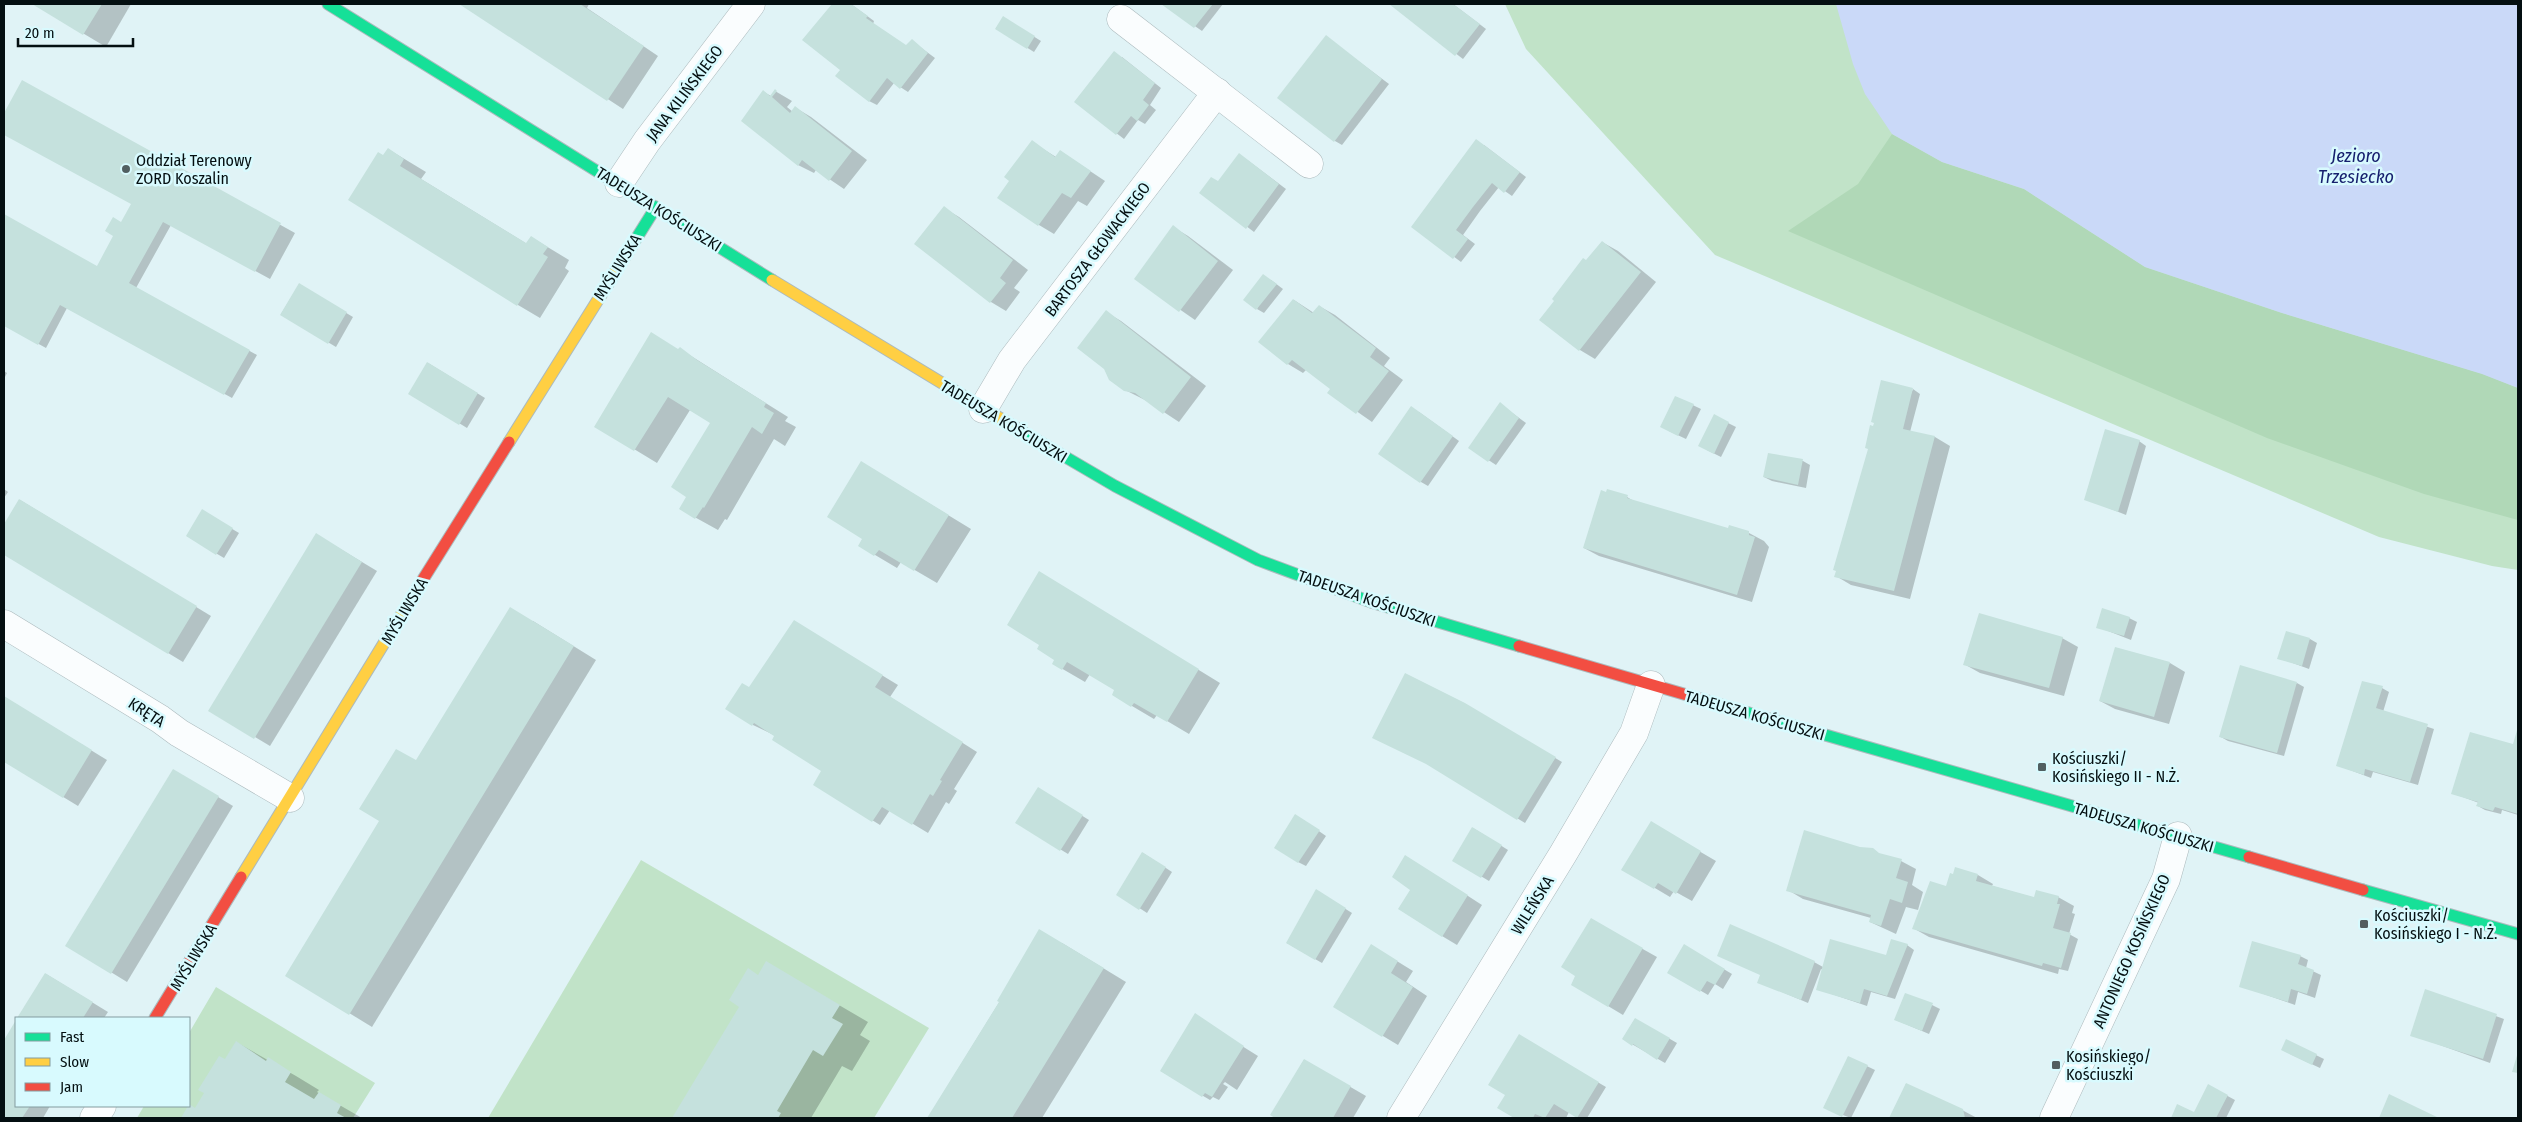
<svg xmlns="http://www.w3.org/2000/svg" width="2522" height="1122" viewBox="0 0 2522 1122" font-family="'Fira Sans Condensed',sans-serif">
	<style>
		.green { fill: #c1e3c8 }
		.forest { fill: #b0d8b7 }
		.water { fill: #cad9f8 }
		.shadow { fill: #0003 }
		.building { fill: #c5e1dd }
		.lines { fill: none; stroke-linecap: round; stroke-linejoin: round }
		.street-casing { stroke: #acbabd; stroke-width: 29 }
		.fast-casing { stroke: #acbabd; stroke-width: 13 }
		.slow-casing { stroke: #acbabd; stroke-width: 13 }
		.jam-casing { stroke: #acbabd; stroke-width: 13 }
		.street { stroke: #fafdfe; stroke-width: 28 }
		.fast { stroke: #16e098; stroke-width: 11 }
		.slow { stroke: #ffcf43; stroke-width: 11 }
		.jam { stroke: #f24e42; stroke-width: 11 }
		.poi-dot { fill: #515f61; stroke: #d8fafe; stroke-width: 2 }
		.labels { text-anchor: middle; stroke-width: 5; stroke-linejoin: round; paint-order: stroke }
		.street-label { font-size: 16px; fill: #040f11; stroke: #d8fafe }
		.poi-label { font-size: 16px; fill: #040f11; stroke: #d8fafe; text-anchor: start }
		.water-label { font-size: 18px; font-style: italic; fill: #17206e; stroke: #d8fafe }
	</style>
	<rect width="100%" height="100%" fill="#e0f3f6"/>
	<!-- green -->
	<g class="green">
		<path d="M1505 4H2287L2518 280V570L2492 566 2379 537 1715 255 1526 49Z"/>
		<path d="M641 860 929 1028 874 1118H488Z"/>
		<path d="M216 987 375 1083 353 1118H137L144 1106H189V1033Z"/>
	</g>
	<!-- forest -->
	<path class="forest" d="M1892 134 1942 162 2024 189 2145 267 2282 313 2483 374 2518 388V520L2424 494 2267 438 1788 231 1858 184Z"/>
	<!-- water -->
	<path class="water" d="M1836 4H2518V388L2482 374 2282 313 2145 267 2024 189 1942 162 1892 134 1865 94 1853 64Z"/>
	<!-- shadow -->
	<g class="shadow">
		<path d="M34 4H131L106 47Z"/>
		<path d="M462 4H589L587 8 658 56 623 109Z"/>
		<path d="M833 4H851L874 21 873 24 906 47 912 41 935 58 908 92 894 83 877 105 869 101 841 70 804 40Z"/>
		<path d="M1163 4H1223L1202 31Z"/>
		<path d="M1391 4H1453L1486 29 1463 59Z"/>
		<path d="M1004 18 1041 41 1034 52 996 28Z"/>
		<path d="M1326 37 1389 84 1342 145 1335 141Z"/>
		<path d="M1122 57 1161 88 1150 105 1156 110 1145 124 1138 120 1124 139 1076 102Z"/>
		<path d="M22 82 295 233 270 279 171 225 136 288 257 355 232 398 67 308 46 348 4 325V216L98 268 133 204 4 134V115Z"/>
		<path d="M775 91 792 101 787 107 793 112 796 108 811 117 867 160 844 189 816 170 814 173 798 165 764 92 771 96Z"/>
		<path d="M1032 142 1056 157 1060 151 1105 181 1087 206 1078 201 1054 234 1039 225 1011 181Z"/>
		<path d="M1484 145 1526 177 1512 196 1499 187 1480 211 1463 235 1475 244 1461 262 1413 226Z"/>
		<path d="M388 149 426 172 421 179 527 244 531 237 569 260 565 268 569 271 540 318 518 305 383 157Z"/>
		<path d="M1246 159 1286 189 1254 232 1201 192 1218 182Z"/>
		<path d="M944 208 959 217 1028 270 1014 288 1020 292 1006 311 991 302 916 244Z"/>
		<path d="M1173 227 1188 236 1233 270 1195 320 1136 279Z"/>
		<path d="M1602 242 1618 251 1656 282 1595 359 1580 350 1541 320Z"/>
		<path d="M1271 280 1283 289 1264 313 1257 309Z"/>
		<path d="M299 285 353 317 336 347 281 314Z"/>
		<path d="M1294 300 1314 313 1319 306 1335 315 1390 358 1384 366 1403 380 1372 422 1329 392 1332 389 1307 369 1303 373 1288 364Z"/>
		<path d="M1106 312 1121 321 1206 386 1179 422 1147 401 1125 390Z"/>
		<path d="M680 349 788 417 785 421 796 427 785 446 774 439 727 520 725 519 718 530 680 509 688 496 712 423 690 410 657 463 596 426Z"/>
		<path d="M428 363 485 398 467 428 410 393Z"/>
		<path d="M4 371 7 373 4 379Z"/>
		<path d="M1913 389 1920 394 1910 432 1935 437 1950 446 1910 599 1851 585 1836 576Z"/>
		<path d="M1676 397 1701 409 1686 439 1669 431Z"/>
		<path d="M1500 404 1526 423 1496 465 1470 448Z"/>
		<path d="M1419 412 1459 441 1428 486 1421 482Z"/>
		<path d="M1714 416 1736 427 1721 457 1707 450Z"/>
		<path d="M2139 441 2146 446 2126 515 2086 499Z"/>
		<path d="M1769 454 1803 461 1810 465 1806 488 1772 481 1764 477Z"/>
		<path d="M884 476 971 529 937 583 901 562 897 568 860 546Z"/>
		<path d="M4 489 8 492 4 498Z"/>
		<path d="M1627 497 1637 503 1729 530 1749 533 1764 541 1769 547 1752 602 1599 556 1584 548Z"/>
		<path d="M20 500 211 616 183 662 4 554V527Z"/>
		<path d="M202 511 239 533 224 558 187 536Z"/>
		<path d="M332 544 377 571 270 746 255 737Z"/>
		<path d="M1062 586 1220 683 1189 734 1157 715 1154 719 1132 706 1116 690 1090 674 1085 682 1054 664 1056 660Z"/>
		<path d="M2129 618 2137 622 2131 640 2098 627Z"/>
		<path d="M533 621 596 660 372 1027 287 975 417 762Z"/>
		<path d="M809 631 898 685 890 697 977 752 954 789 957 791 949 804 946 802 928 833 890 810 880 825 814 784 853 791 776 736 753 725 750 689Z"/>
		<path d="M2062 638 2078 647 2064 696 1980 673 1964 664Z"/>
		<path d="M2310 639 2317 643 2309 669 2279 658Z"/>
		<path d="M2170 663 2185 672 2169 724 2115 709 2100 701Z"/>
		<path d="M2297 683 2304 687 2284 756 2228 741 2221 737Z"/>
		<path d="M2382 688 2389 692 2383 712 2434 729 2418 785 2373 772 2371 778 2337 765Z"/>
		<path d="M4 697 107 760 78 806 4 761Z"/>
		<path d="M1464 704 1562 762 1525 823 1433 767Z"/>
		<path d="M2518 730V815L2502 810 2501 814 2485 810 2478 806 2479 803 2452 793 2514 746Z"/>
		<path d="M188 779 233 806 127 982 67 945Z"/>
		<path d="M1045 793 1089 820 1068 854 1017 823Z"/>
		<path d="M1303 820 1326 836 1306 866 1298 862Z"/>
		<path d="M1651 823 1716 861 1692 901 1674 891 1670 897 1623 869Z"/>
		<path d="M1473 828 1508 850 1489 881 1454 860Z"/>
		<path d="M1143 853 1172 872 1147 913 1118 894Z"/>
		<path d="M1881 855 1901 861 1916 869 1912 885 1923 892 1918 910 1906 907 1896 934 1870 922 1871 918 1803 899 1788 890Z"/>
		<path d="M1978 875 1993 884 1992 886 2035 898 2058 897 2074 906 2072 913 2075 914 2069 934 2078 939 2068 971 2059 969 2058 974 1929 937 1913 928 1947 887Z"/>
		<path d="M1440 878 1482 905 1457 945 1442 936Z"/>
		<path d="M1317 891 1352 913 1322 963 1287 943Z"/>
		<path d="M1591 920 1657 957 1623 1015 1573 985Z"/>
		<path d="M1062 943 1126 982 1042 1118H928L1000 1001Z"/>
		<path d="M1907 945 1914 950 1895 999 1871 992 1867 1006 1817 989 1823 970 1821 969 1808 1003 1759 982 1814 962 1823 967 1887 957Z"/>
		<path d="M1685 946 1732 974 1723 989 1715 984 1708 995 1669 972Z"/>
		<path d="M1387 955 1413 971 1406 982 1427 996 1398 1045 1383 1036Z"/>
		<path d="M2300 956 2308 960 2306 968 2321 975 2315 998 2298 992 2295 1005 2241 986Z"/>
		<path d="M767 963 868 1022 860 1035 870 1041 852 1071 842 1066 811 1118H674Z"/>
		<path d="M46 974 108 1012 104 1018H19Z"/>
		<path d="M2426 991 2504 1019 2490 1063 2412 1035Z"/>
		<path d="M1932 1005 1940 1009 1929 1034 1896 1020Z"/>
		<path d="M1635 1019 1677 1043 1665 1063 1623 1039Z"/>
		<path d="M16 1022V1106H50L43 1118H4V1042Z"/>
		<path d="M1226 1036 1258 1056 1237 1090 1225 1082 1223 1084 1228 1087 1219 1100 1213 1097 1210 1100 1161 1071Z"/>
		<path d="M1519 1036 1606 1087 1587 1118H1580L1569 1112 1566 1118H1516L1499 1107 1506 1095Z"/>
		<path d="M2287 1041 2324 1059 2320 1068 2290 1054Z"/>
		<path d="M236 1042 296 1076 319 1090 317 1092 362 1118H182L189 1106 196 1110Z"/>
		<path d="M1848 1057 1875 1070 1851 1118 1832 1111Z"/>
		<path d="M1304 1060 1366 1096 1353 1118H1277L1272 1115Z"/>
		<path d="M1906 1084 1962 1110 1977 1118H1891Z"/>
		<path d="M2209 1086 2235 1100 2226 1118H2172L2178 1105 2194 1114Z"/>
		<path d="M2390 1096 2436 1118H2380Z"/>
	</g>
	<!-- building -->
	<g class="building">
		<path d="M32 4H102L83 35Z"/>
		<path d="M459 4H580L644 46 607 101Z"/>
		<path d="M832 4H851L868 16 866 18 906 45 912 39 928 53 900 89 887 78 869 102 835 76 840 70 802 40Z"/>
		<path d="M1161 4H1213L1194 28Z"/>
		<path d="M1389 4H1453L1480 24 1455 56Z"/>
		<path d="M1003 16 1035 36 1027 49 995 29Z"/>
		<path d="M1326 35 1382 79 1334 142 1277 98Z"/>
		<path d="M1114 51 1155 83 1143 100 1149 105 1137 121 1131 116 1116 135 1074 102Z"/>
		<path d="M22 80 281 223 255 272 163 222 129 283 250 350 224 395 60 305 38 345 4 326V214L97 266 113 236 105 231 113 217 121 222 131 204 4 135V113Z"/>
		<path d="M775 89 777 91 772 97 790 113 795 106 852 151 829 181 802 160 798 166 741 121 763 90 770 96Z"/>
		<path d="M1476 139 1520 172 1504 193 1492 183 1473 207 1456 230 1468 239 1453 259 1411 227Z"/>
		<path d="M1032 140 1055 157 1060 150 1091 171 1071 198 1062 193 1038 226 997 198 1009 181 1004 177Z"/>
		<path d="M388 148 404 159 400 166 526 243 531 236 548 247 543 254 548 257 517 306 348 200 378 152 383 155Z"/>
		<path d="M1239 153 1279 184 1246 229 1199 193 1211 177 1218 181Z"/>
		<path d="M944 206 1013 260 1000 278 1006 283 990 303 914 244Z"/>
		<path d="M1173 225 1218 261 1179 312 1134 279Z"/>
		<path d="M1602 241 1641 272 1579 351 1539 320 1554 301 1552 299 1583 258 1586 260Z"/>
		<path d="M1263 274 1277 284 1256 310 1243 300Z"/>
		<path d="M299 283 347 312 328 344 280 315Z"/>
		<path d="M1293 299 1312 313 1319 305 1347 326 1376 348 1370 357 1389 371 1356 414 1327 393 1330 389 1292 360 1287 365 1258 342Z"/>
		<path d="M1106 310 1191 377 1163 414 1135 393 1124 391 1109 380 1104 369 1077 348Z"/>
		<path d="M651 332 678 349 680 347 697 360 766 403 764 407 774 413 762 434 752 427 704 508 703 507 695 519 679 509 686 497 671 487 710 423 668 397 634 451 594 427Z"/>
		<path d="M427 362 478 393 459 425 408 394Z"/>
		<path d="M1881 380 1913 388 1903 429 1935 436 1894 591 1834 577 1836 571 1833 570 1868 449 1865 448 1870 425 1873 426 1874 423 1871 422Z"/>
		<path d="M1675 396 1694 404 1678 436 1660 427Z"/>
		<path d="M1500 402 1519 418 1488 462 1468 448Z"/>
		<path d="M1411 406 1453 436 1420 483 1378 454Z"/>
		<path d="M1714 414 1729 422 1714 454 1698 446Z"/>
		<path d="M2105 429 2140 440 2118 512 2084 500Z"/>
		<path d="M1768 453 1803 459 1798 485 1763 477Z"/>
		<path d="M861 461 949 515 914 571 879 550 874 556 858 546 862 539 827 517Z"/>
		<path d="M1607 489 1628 495 1627 498 1728 528 1729 525 1749 531V535L1755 537 1737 595 1583 548 1601 490 1606 492Z"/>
		<path d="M19 499 197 606 168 654 4 555V524Z"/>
		<path d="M202 509 233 528 216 555 186 536Z"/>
		<path d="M316 533 362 562 254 739 208 711Z"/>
		<path d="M1039 571 1199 669 1167 722 1134 703 1131 707 1112 695 1114 690 1067 662 1062 670 1052 664 1054 660 1037 649 1039 645 1007 625Z"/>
		<path d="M510 607 574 646 349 1015 285 976 379 821 359 809 396 749 416 760Z"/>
		<path d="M2102 608 2130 617 2124 636 2096 628Z"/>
		<path d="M1979 613 2063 637 2049 688 1963 665Z"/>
		<path d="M794 620 883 675 875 687 963 742 940 780 942 781 933 796 930 794 912 825 882 807 872 822 813 785 821 771 772 740 774 736 754 723 752 726 725 709 742 683 749 687Z"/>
		<path d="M2286 631 2310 638 2302 666 2277 659Z"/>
		<path d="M2115 647 2170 662 2154 717 2099 701Z"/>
		<path d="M2240 665 2297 682 2277 753 2219 737Z"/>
		<path d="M1405 673 1465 703 1556 757 1517 820 1426 764 1372 738Z"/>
		<path d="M2362 681 2383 686 2376 708 2428 724 2410 782 2365 769 2364 775 2336 766Z"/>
		<path d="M4 696 92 750 63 798 4 762Z"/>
		<path d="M2518 727V814L2495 807 2493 811 2476 806 2478 802 2451 794 2470 732 2513 744Z"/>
		<path d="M173 769 219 796 111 974 65 946Z"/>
		<path d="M1038 787 1083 815 1060 851 1015 823Z"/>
		<path d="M1295 814 1320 830 1298 863 1274 848Z"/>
		<path d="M1651 821 1701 851 1676 894 1658 883 1654 889 1621 870Z"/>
		<path d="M1472 827 1502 845 1481 878 1452 861Z"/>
		<path d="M1804 830 1860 847 1873 848 1879 853 1902 859 1896 878 1908 882 1902 903 1890 899 1881 926 1869 922 1871 915 1786 891Z"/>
		<path d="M1142 852 1166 867 1139 910 1116 895Z"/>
		<path d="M1405 855 1468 895 1442 937 1398 909 1410 890 1392 877Z"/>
		<path d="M1955 867 1978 874 1976 881 2034 897 2036 890 2059 896 2057 904H2060L2053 928 2071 933 2061 968 2043 963 2042 966 1912 929 1930 881 1946 886 1950 873 1953 874Z"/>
		<path d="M1316 889 1346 908 1315 960 1286 943Z"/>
		<path d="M1591 918 1643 948 1608 1007 1571 985 1575 976 1561 967Z"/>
		<path d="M1730 924 1815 961 1801 1000 1757 983 1760 975 1717 956Z"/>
		<path d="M1039 929 1104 968 1012 1118H927L999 1002 997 1001Z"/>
		<path d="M1830 939 1886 955 1891 939 1908 944 1887 996 1864 989 1860 1003 1816 990Z"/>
		<path d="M2252 941 2301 955 2298 964 2314 970 2307 994 2291 989 2288 1002 2239 987Z"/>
		<path d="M1371 944 1398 961 1391 973 1413 987 1382 1037 1333 1007Z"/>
		<path d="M1684 944 1725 969 1715 985 1707 981 1700 992 1667 973Z"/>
		<path d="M766 961 840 1005 832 1018 843 1024 823 1056 813 1050 777 1111 781 1113 778 1118H672L739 1007 729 1000 748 968 758 975Z"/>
		<path d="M45 973 93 1002 83 1018H17Z"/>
		<path d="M2425 989 2497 1014 2483 1059 2410 1036Z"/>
		<path d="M1905 993 1933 1003 1922 1031 1894 1020Z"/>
		<path d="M1195 1013 1244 1046 1212 1097 1205 1093 1202 1097 1160 1071Z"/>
		<path d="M1635 1018 1670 1038 1657 1060 1633 1044 1632 1046 1622 1039Z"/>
		<path d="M16 1020V1106H30L22 1118H4V1040Z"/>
		<path d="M1519 1034 1599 1082 1577 1118 1554 1104 1545 1118 1535 1114 1533 1118H1514L1497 1108 1505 1095 1488 1085Z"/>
		<path d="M2286 1039 2317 1054 2312 1065 2281 1050Z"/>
		<path d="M236 1041 266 1061 268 1057 291 1072 285 1082 314 1099 319 1092 341 1105 337 1113 346 1118H181L189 1104 195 1108 204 1093 198 1090 219 1056 225 1059Z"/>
		<path d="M2518 1052V1073L2512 1072Z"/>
		<path d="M1848 1056 1868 1065 1842 1117 1823 1108Z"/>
		<path d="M1304 1059 1351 1086 1333 1118H1275L1270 1115Z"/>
		<path d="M1906 1083 1963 1109 1965 1118H1889Z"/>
		<path d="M2208 1084 2228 1095 2216 1118H2171L2177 1104 2194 1112Z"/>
		<path d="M2389 1094 2439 1118H2379Z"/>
	</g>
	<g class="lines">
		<!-- street casing -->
		<g class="street-casing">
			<g id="street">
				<path d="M1121 19 1309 164"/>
				<path d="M619 183 647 141 751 4"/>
				<path d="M983 409 1012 360 1217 92"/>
				<path d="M4 624 160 719 179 733 290 798"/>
				<path d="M94 1118 102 1106"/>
				<path d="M1401 1118 1563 854 1634 733 1651 685"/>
				<path d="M2054 1118 2166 879 2178 836"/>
			</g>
		</g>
		<!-- fast casing -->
		<g class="fast-casing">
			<g id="fast">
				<path d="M328 4 772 280"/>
				<path d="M616 271 656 207"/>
				<path d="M1021 431 1115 486 1258 560 1371 602 1519 646"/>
				<path d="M1742 711 2249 857"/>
				<path d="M2363 890 2518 934"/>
			</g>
		</g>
		<!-- slow casing -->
		<g class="slow-casing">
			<g id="slow">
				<path d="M772 280 1021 431"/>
				<path d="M509 442 616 271"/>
				<path d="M241 877 422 581"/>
			</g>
		</g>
		<!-- jam casing -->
		<g class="jam-casing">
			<g id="jam">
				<path d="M422 581 509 442"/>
				<path d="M1519 646 1742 711"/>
				<path d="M2249 857 2363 890"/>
				<path d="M155 1018 241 877"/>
			</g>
		</g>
		<!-- street -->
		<use href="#street" class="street"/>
		<!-- fast -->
		<use href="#fast" class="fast"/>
		<!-- slow -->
		<use href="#slow" class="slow"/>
		<!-- jam -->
		<use href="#jam" class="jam"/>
	</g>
	<!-- markers -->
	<g class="poi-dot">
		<circle cx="126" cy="169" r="5"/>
		<rect x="2037" y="762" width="10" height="10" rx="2.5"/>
		<rect x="2359" y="919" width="10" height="10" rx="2.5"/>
		<rect x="2051" y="1060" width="10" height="10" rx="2.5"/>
	</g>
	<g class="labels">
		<!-- street labels -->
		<g class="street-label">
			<text transform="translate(684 93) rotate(-53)" y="6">JANA KILIŃSKIEGO</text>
			<text transform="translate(659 209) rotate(32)" y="6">TADEUSZA KOŚCIUSZKI</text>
			<text transform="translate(1097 249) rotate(-53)" y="6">BARTOSZA GŁOWACKIEGO</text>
			<text transform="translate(617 267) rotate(-58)" y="6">MYŚLIWSKA</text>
			<text transform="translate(1004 421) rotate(31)" y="6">TADEUSZA KOŚCIUSZKI</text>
			<text transform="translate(1367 598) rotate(19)" y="6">TADEUSZA KOŚCIUSZKI</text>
			<text transform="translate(404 611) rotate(-59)" y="6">MYŚLIWSKA</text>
			<text transform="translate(147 712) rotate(33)" y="6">KRĘTA</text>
			<text transform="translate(1755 715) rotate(16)" y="6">TADEUSZA KOŚCIUSZKI</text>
			<text transform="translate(2144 827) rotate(16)" y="6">TADEUSZA KOŚCIUSZKI</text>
			<text transform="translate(1532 905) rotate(-58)" y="6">WILEŃSKA</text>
			<text transform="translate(2131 951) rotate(-66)" y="6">ANTONIEGO KOSIŃSKIEGO</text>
			<text transform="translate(193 957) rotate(-59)" y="6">MYŚLIWSKA</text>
		</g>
		<!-- poi labels -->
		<g class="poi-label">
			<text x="136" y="166">Oddział Terenowy<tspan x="136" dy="18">ZORD Koszalin</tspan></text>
			<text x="2052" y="764">Kościuszki/<tspan x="2052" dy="18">Kosińskiego II - N.Ż.</tspan></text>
			<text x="2374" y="921">Kościuszki/<tspan x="2374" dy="18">Kosińskiego I - N.Ż.</tspan></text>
			<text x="2066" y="1062">Kosińskiego/<tspan x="2066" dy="18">Kościuszki</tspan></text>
		</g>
		<!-- water labels -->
		<g class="water-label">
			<text x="2356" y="162">Jezioro<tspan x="2356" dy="21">Trzesiecko</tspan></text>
		</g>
	</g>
	<!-- border -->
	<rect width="2522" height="1122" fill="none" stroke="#040f11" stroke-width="10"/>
	<!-- legend -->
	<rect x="15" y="1017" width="175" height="90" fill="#d8fafe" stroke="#839c9f"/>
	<rect x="25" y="1033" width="25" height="8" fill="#16e098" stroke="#839c9f"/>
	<text x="60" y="1042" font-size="15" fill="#040f11">Fast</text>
	<rect x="25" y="1058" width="25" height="8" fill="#ffcf43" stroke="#839c9f"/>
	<text x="60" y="1067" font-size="15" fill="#040f11">Slow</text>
	<rect x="25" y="1083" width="25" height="8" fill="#f24e42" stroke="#839c9f"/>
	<text x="60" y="1092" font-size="15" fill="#040f11">Jam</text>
	<!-- scale -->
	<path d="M18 38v8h115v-8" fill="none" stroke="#040f11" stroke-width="2.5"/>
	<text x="25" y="38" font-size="15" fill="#040f11" stroke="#d8fafe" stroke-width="4" paint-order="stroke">20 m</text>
</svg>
